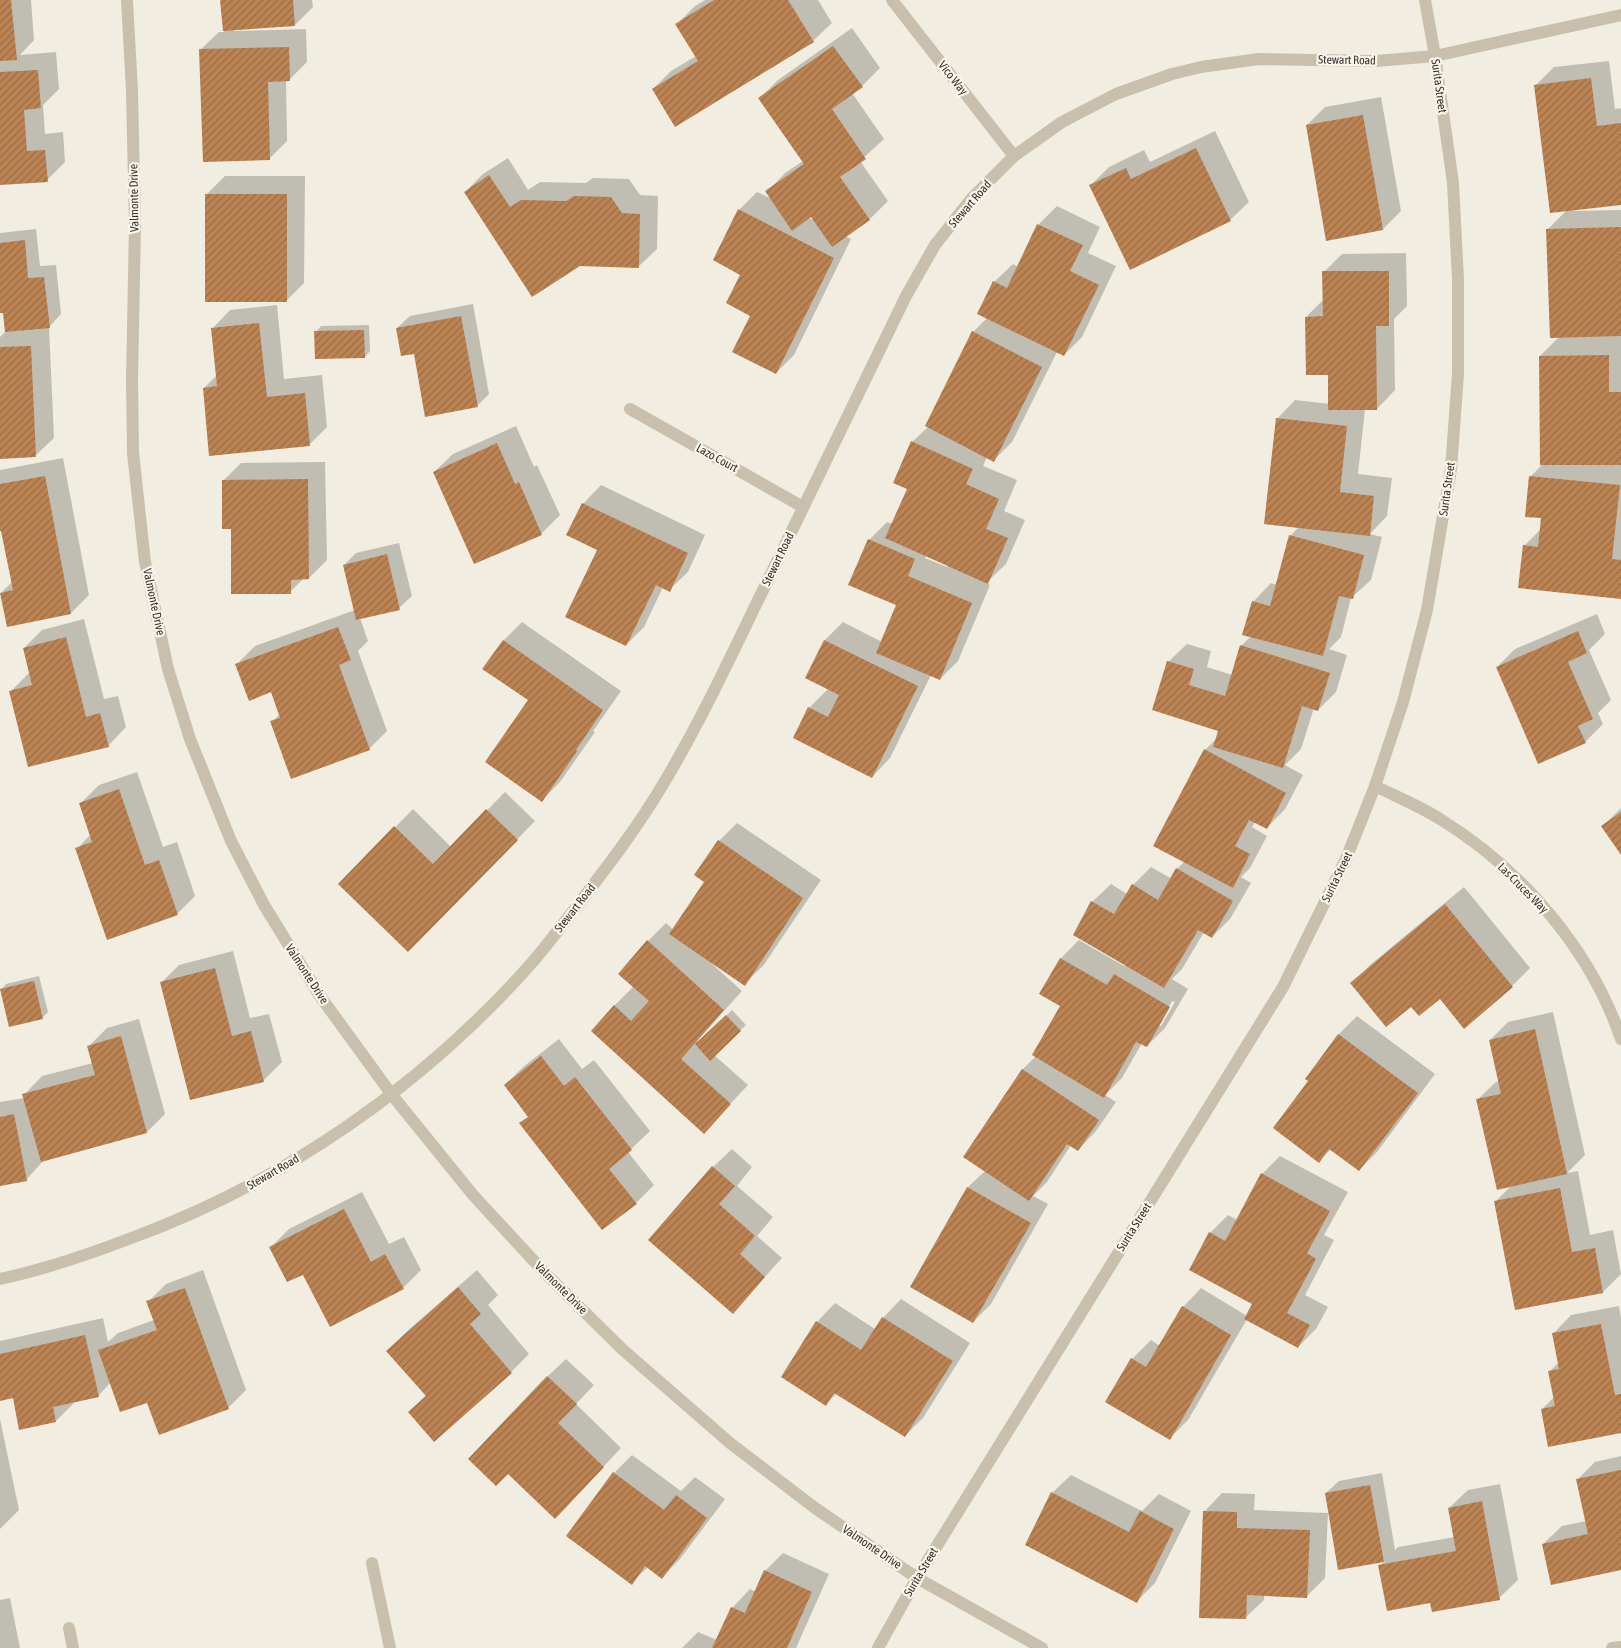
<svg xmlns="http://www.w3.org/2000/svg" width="1621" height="1648" viewBox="0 0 1621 1648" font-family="'Asap Condensed',sans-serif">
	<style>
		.shadow { fill: #0003; fill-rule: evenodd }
		.building { fill: url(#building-hatch) }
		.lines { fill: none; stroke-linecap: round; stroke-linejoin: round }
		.minor { stroke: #c9bfad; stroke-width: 12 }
		.labels { text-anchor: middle; stroke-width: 4.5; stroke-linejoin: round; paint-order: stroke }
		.street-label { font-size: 12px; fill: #38312b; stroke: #f9f6ec }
	</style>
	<defs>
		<pattern id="building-hatch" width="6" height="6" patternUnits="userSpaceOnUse" patternTransform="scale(1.25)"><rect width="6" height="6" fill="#bc8353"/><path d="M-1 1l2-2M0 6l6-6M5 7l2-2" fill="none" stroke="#9a6c45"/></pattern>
	</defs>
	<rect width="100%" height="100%" fill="#f1ede0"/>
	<!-- shadow -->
	<g class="shadow">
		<path d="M0 0H31L34 40 20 55 56 52 59 89 43 105 45 134 63 132 65 162 47 180 0 184Z"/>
		<path d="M222 0H312L313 7 295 25 234 29V31L306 29 307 62 289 80H286L287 141 269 159 200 50 219 32H224Z"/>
		<path d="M705 0H818L832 23 813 41 675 126 653 89 671 71 696 56 677 24 695 6Z"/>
		<path d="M852 28 880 68 862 86 852 93 884 139 860 161 888 201 870 219 845 236 851 239 794 355 776 373 752 315 742 274 739 210 757 192 772 199 767 192 785 173 803 161 760 98 778 80ZM812 215 816 221 809 218Z"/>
		<path d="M1609 61 1615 109 1621 108V203L1573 209V211L1621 210V598L1524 546 1541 529 1542 517 1531 476 1541 466 1540 356 1559 337 1547 230 1567 210 1536 85 1554 67Z"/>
		<path d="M1381 97 1401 211 1383 229 1307 125 1325 107Z"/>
		<path d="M1215 131 1249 202 1230 220 1091 185 1109 167 1144 150 1150 162Z"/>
		<path d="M508 158 528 190 540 182 586 183 593 178 629 179 640 195 658 196 657 249 638 267 465 192 483 174Z"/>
		<path d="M225 176H305L304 283 286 301 206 195Z"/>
		<path d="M1057 206 1100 227 1088 253 1116 266 1082 337 1064 355 1057 352 1012 442 993 461 987 457 983 466 1017 480 1004 511 1025 520 1006 564 986 583 990 585 958 661 940 679 931 675 890 758 872 777 809 708 829 688 806 677 825 640 843 622 882 642 898 604 869 540 887 522 893 524 909 489 912 442 928 427 973 332 987 318 994 282 1013 264 1018 267 1039 224ZM927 555 948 564 947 567 925 558Z"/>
		<path d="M36 229 40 266 56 265 61 314 49 327 54 438 35 456 0 457V337L6 331 4 311 0 312V233Z"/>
		<path d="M1406 253 1407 306 1394 319 1395 390 1377 409H1365L1358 474 1392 478 1387 516 1370 534 1382 537 1371 580 1351 598 1341 637 1329 649 1347 655 1336 692 1318 710 1314 708 1301 749 1285 765 1303 775 1285 809 1267 828 1255 822 1252 827 1267 836 1250 868 1241 877 1251 883 1230 919 1212 937 1204 932 1182 969 1172 979 1188 989 1165 1028 1147 1046 1142 1043 1122 1078 1105 1095 1116 1102 1096 1131 1078 1150 1071 1145 1047 1182 1033 1196 1048 1204 991 1304 973 1322 912 1286 968 1187 985 1171 965 1157 1023 1069 1036 1056 1061 1005 1041 994 1061 958 1079 940 1124 966 1126 964 1092 902 1111 884 1127 894 1133 885 1151 867 1172 879 1177 869 1185 861 1205 750 1216 739 1219 730 1168 662 1187 644 1211 651 1207 667 1232 675 1241 646 1251 636 1253 602 1271 583 1277 585 1290 536 1299 527 1277 419 1295 400 1330 404 1329 374 1306 317 1324 299V272L1342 254ZM1172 1001 1175 1002 1161 1026H1158Z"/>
		<path d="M473 304 489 394 477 406 415 352 397 328 410 316Z"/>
		<path d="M277 305 284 379 322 375 327 427 309 445 204 388 217 375 212 329 230 310Z"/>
		<path d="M369 325 370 351 365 357 316 332 321 326Z"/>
		<path d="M516 426 534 467 537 465 560 515 541 534 475 563 434 472 453 454Z"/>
		<path d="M63 458 89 595 71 613 1 593 12 582 2 530H0V470Z"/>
		<path d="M325 462 327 560 309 578H304L290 592 223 481 241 463Z"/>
		<path d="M601 485 705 535 688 572 669 590 663 587 644 627 626 645 599 549 583 504Z"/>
		<path d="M399 543 412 596 399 608 360 618 368 641 358 651 387 731 369 749 272 722 280 714 271 691 237 664 255 646 355 610 344 565 356 553Z"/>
		<path d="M1597 614 1605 634 1589 650 1611 700 1598 713 1603 724 1585 742 1497 667 1515 649Z"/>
		<path d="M84 619 104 699 118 696 126 727 108 746 11 691 29 673 24 648 42 630Z"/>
		<path d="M522 622 621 691 593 731 595 732 560 782 542 800 530 700 484 668 504 640Z"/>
		<path d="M137 772 163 847 177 842 195 896 177 914 77 849 91 834 80 804 99 785Z"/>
		<path d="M505 792 535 821 426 933 340 884 413 809 451 847Z"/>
		<path d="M1621 808V853L1602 827Z"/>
		<path d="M737 823 821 880 763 966 744 984 711 961 710 962 742 991 697 1041 699 1042 732 1010 746 1025 714 1055 748 1085 704 1132 614 1006 634 986 648 941 666 923 674 930 706 882 719 841Z"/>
		<path d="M1464 887 1530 968 1512 986 1440 997 1411 1005 1352 983 1370 965Z"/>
		<path d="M233 951 250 1018 269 1014 282 1062 264 1080 191 1099 161 983 179 965Z"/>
		<path d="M39 976 48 1012 42 1018 1 990 6 984Z"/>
		<path d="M1553 1012 1585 1155 1567 1173 1578 1171 1590 1235 1613 1230 1621 1274 1603 1292 1516 1308 1496 1201 1512 1185 1477 1100 1496 1082 1499 1081 1490 1040 1508 1022Z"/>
		<path d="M1357 1016 1435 1074 1377 1152 1359 1170 1331 1149 1319 1161 1310 1081 1307 1079 1339 1034Z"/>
		<path d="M139 1019 165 1114 147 1132 44 1160 26 1180 0 1185V1102L25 1098 24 1095 42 1076 93 1063 89 1046 107 1028Z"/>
		<path d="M559 1039 582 1069 594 1060 650 1131 628 1152 654 1185 636 1203 521 1124 529 1116 505 1085 523 1067Z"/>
		<path d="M732 1149 752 1167 737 1186 773 1217 757 1236 782 1258 733 1312 650 1240 713 1167Z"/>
		<path d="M1280 1156 1348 1192 1324 1235 1334 1240 1305 1295 1328 1307 1316 1329 1298 1347 1247 1319 1188 1420 1170 1438 1107 1401 1132 1359 1151 1340 1160 1346 1183 1307 1201 1288 1247 1316 1254 1304 1210 1233 1228 1215 1237 1220 1262 1174Z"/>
		<path d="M362 1192 389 1244 404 1237 421 1270 403 1288 303 1273 271 1247 289 1229Z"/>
		<path d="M203 1270 246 1390 228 1408 148 1401 111 1382 98 1396 74 1401V1403L56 1421 14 1397 0 1400V1341L103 1318 108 1342 118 1333 154 1320 148 1302 166 1284Z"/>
		<path d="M477 1270 498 1295 488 1305 529 1354 511 1372 434 1440 409 1412 426 1395 387 1351 405 1333Z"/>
		<path d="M901 1299 970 1343 923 1418 905 1436 837 1393 826 1404 817 1322 835 1303 875 1329 883 1318Z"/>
		<path d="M1619 1306 1621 1318V1432L1542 1409 1555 1396 1550 1371 1559 1362 1553 1334 1571 1315Z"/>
		<path d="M566 1359 594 1385 576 1404 621 1448 573 1499 547 1377Z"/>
		<path d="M0 1419 19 1510 0 1529Z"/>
		<path d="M632 1455 681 1491 695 1477 725 1499 680 1559 662 1577 648 1567 631 1583 614 1473Z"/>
		<path d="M1621 1456V1569L1543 1544 1562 1526 1586 1521 1577 1480 1595 1462Z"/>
		<path d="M1382 1473 1395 1550 1398 1547 1455 1537 1449 1508 1468 1490 1500 1484 1518 1580 1499 1598 1431 1602 1380 1566 1385 1561 1339 1568 1326 1493 1339 1481Z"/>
		<path d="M1071 1475 1142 1511 1159 1494 1191 1511 1155 1583 1137 1601 1052 1493Z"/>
		<path d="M1222 1493 1255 1494 1254 1510 1328 1513 1325 1578 1307 1596 1264 1595V1600L1245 1618 1204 1512Z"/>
		<path d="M783 1553 829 1574 796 1648H682L698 1632 717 1640 732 1608 750 1589 756 1592 765 1571Z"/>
		<path d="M10 1598 20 1648H0V1600Z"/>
	</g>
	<!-- building -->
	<g class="building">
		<path d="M0 0H11L17 60 0 61Z"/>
		<path d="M220 0H293L295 26 223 31Z"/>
		<path d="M714 0H788L814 42 675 127 652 89 698 61 675 24Z"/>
		<path d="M833 46 863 87 832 109 866 159 840 177 870 220 832 247 811 217 792 231 765 191 804 164 758 98Z"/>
		<path d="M289 47 290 81 268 82 270 160 203 162 199 49Z"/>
		<path d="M38 70 41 108 24 110 27 151 45 150 48 182 0 185V72Z"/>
		<path d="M1591 78 1597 126 1621 123V205L1550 213 1534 85Z"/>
		<path d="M1363 115 1383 230 1326 241 1306 125Z"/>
		<path d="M1196 148 1231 221 1130 270 1089 185 1126 168 1131 179Z"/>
		<path d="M489 175 510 207 521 200 566 201 574 196 611 197 622 213 640 214 639 268 580 266 532 297 464 192Z"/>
		<rect x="205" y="194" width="82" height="108"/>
		<path d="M738 209 834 258 776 374 732 352 750 316 726 303 740 275 713 260Z"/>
		<path d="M1037 224 1083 245 1070 271 1099 285 1064 356 977 314 993 281 1007 288Z"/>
		<path d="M1621 227V336L1550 338 1546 229Z"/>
		<path d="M25 240 28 278 44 277 50 328 5 332 3 313H0V243Z"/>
		<path d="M1322 271H1389V326H1376L1377 410H1328V375H1306L1305 317 1323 316Z"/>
		<path d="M461 316 478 407 425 417 414 354 401 356 396 328Z"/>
		<path d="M259 323 267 397 305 393 310 446 209 456 203 388 217 386 211 328Z"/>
		<path d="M364 330 365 358 315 359 314 331Z"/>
		<path d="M972 331 1042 367 994 462 925 426Z"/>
		<path d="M31 346 36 457 0 459V347Z"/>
		<path d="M1609 355V392H1621V465H1540L1539 356Z"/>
		<path d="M1276 418 1347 426 1340 492 1374 496 1370 536 1264 524Z"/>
		<path d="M911 441 973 469 966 484 999 499 986 529 1008 538 988 584 885 538 907 489 893 483Z"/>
		<path d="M497 443 515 484 519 482 542 535 474 564 433 472Z"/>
		<path d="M45 476 71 614 7 627 0 593 13 590 1 531H0V484Z"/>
		<path d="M1529 476 1620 485 1612 559 1621 560V599L1518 588 1523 545 1538 547 1541 518 1525 517Z"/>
		<path d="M308 479 309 579 291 580V594H231V529H222V480Z"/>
		<path d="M582 503 688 553 670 592 656 585 626 646 565 617 597 550 566 535Z"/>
		<path d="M1289 535 1364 555 1353 599 1339 596 1323 656 1242 635 1252 601 1270 606Z"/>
		<path d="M868 539 915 559 908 576 972 603 940 680 876 653 896 605 848 585Z"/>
		<path d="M387 554 400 610 356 620 343 565Z"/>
		<path d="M338 627 351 660 339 665 370 750 291 779 270 721 280 718 271 692 249 701 235 664Z"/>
		<path d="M1578 631 1587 653 1568 662 1593 719 1578 726 1586 743 1538 764 1496 667Z"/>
		<path d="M66 637 86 717 100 713 109 747 28 767 9 691 32 685 23 648Z"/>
		<path d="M503 640 603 710 576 750 577 751 542 802 485 762 528 700 482 669Z"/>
		<path d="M824 640 918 686 872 778 793 738 808 707 828 717 839 695 805 678Z"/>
		<path d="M1240 645 1330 673 1318 711 1302 706 1283 768 1213 747 1218 731 1152 710 1167 661 1194 669 1189 685 1225 696Z"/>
		<path d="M1204 749 1286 793 1267 829 1249 820 1235 846 1250 854 1233 888 1153 846Z"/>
		<path d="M119 789 145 865 159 860 178 915 107 940 75 848 92 842 79 803Z"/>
		<path d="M486 809 518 840 408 952 338 884 394 826 433 864Z"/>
		<path d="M1621 812V855L1601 826Z"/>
		<path d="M718 840 803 898 745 986 669 934 704 882 694 875Z"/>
		<path d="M1176 868 1233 901 1212 938 1198 930 1164 988 1073 935 1091 901 1114 914 1132 884 1158 900Z"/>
		<path d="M1445 904 1513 987 1464 1029 1440 999 1419 1016 1411 1007 1386 1027 1350 983Z"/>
		<path d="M647 940 724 1010 681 1059 731 1104 704 1134 591 1031 614 1005 631 1021 649 1001 618 974Z"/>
		<path d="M1060 958 1107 985 1114 974 1170 1007 1147 1047 1136 1042 1104 1098 1032 1055 1060 1006 1039 994Z"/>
		<path d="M215 968 232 1036 251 1031 264 1082 190 1100 160 982Z"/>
		<path d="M34 981 43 1019 9 1027 0 989Z"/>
		<path d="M726 1015 741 1031 710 1061 695 1044Z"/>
		<path d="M1535 1029 1567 1174 1497 1190 1476 1099 1501 1094 1489 1040Z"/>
		<path d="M1338 1034 1418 1093 1359 1171 1329 1149 1319 1163 1273 1128 1308 1081 1305 1079Z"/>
		<path d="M121 1036 147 1133 41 1162 22 1094 95 1075 87 1046Z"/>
		<path d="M541 1056 564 1086 575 1077 632 1150 609 1169 637 1204 602 1230 519 1123 528 1117 504 1085Z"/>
		<path d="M1022 1069 1099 1120 1078 1151 1067 1144 1029 1201 963 1157Z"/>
		<path d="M14 1114 27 1181 0 1186V1117Z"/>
		<path d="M712 1166 735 1186 719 1204 755 1236 740 1254 765 1277 733 1314 648 1240Z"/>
		<path d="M1261 1173 1330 1211 1307 1253 1316 1259 1287 1313 1310 1325 1298 1348 1244 1319 1252 1304 1189 1270 1209 1232 1225 1241Z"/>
		<path d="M967 1187 1031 1223 973 1323 910 1287Z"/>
		<path d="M1560 1188 1572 1252 1595 1248 1603 1293 1515 1310 1494 1201Z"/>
		<path d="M344 1209 371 1262 385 1254 404 1289 330 1327 303 1275 287 1282 269 1247Z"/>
		<path d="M458 1287 481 1314 470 1324 512 1373 434 1442 408 1412 426 1396 386 1351Z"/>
		<path d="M185 1288 229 1409 159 1435 147 1403 120 1412 98 1350 157 1330 146 1301Z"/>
		<path d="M1182 1306 1231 1335 1170 1440 1105 1402 1131 1358 1146 1367Z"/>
		<path d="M882 1317 953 1361 905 1437 834 1393 826 1406 781 1377 816 1321 861 1350Z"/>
		<path d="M1601 1324 1615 1395 1621 1394V1433L1548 1447 1541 1409 1555 1406 1548 1371 1559 1369 1552 1333Z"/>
		<path d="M85 1335 99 1397 53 1407 56 1422 19 1430 13 1398 0 1401V1354Z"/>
		<path d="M547 1376 577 1404 558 1423 604 1467 555 1519 508 1474 496 1486 468 1459Z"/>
		<path d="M1621 1470V1570L1551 1585 1542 1544 1588 1534 1576 1479Z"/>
		<path d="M613 1472 664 1510 676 1495 707 1518 662 1579 645 1566 632 1585 566 1536Z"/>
		<path d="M1370 1485 1384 1562 1338 1570 1325 1493Z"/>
		<path d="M1051 1492 1129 1532 1140 1511 1174 1529 1137 1603 1025 1545Z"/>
		<path d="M1482 1501 1500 1600 1432 1612 1430 1603 1387 1611 1378 1565 1456 1551 1448 1508Z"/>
		<path d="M1203 1511 1237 1512V1528L1310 1530 1307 1598 1247 1595 1246 1619 1199 1618Z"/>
		<path d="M764 1570 812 1592 787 1648H712L731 1607 745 1613Z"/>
	</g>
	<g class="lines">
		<!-- minor -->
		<g class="minor">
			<path d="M127 0 132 91 135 226 132 379 133 453 145 562 168 669 190 739 231 841 264 905 320 996 392 1095 473 1195 546 1274 622 1349 730 1443 815 1508 917 1578 1042 1648"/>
			<path d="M892 0 1014 156"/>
			<path d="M630 409 803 507"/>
			<path d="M1375 786C1397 797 1420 806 1440 819 1521 869 1590 948 1621 1039"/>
			<path d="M0 1279C46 1269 90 1254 134 1237 285 1181 421 1087 529 966 546 947 561 926 577 906 607 867 637 828 662 786 702 720 734 649 768 580 814 485 860 391 906 296L935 245 972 198 1014 156 1062 122 1116 94 1172 74 1201 67 1259 59 1376 61 1435 56 1621 15"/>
			<path d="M372 1563 390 1648"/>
			<path d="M69 1628 73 1648"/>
			<path d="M878 1648 917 1578 1283 987 1346 859 1375 786 1403 702 1427 610 1451 469 1458 374V279L1453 183 1435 56 1425 0"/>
			<path d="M1612 1648 1621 1647"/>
		</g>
	</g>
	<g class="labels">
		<!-- street labels -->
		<g class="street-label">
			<text transform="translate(1347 60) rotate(1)" y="4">Stewart Road</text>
			<text transform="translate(953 78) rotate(52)" y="4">Vico Way</text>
			<text transform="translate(1439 86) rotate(82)" y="4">Surita Street</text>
			<text transform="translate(134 198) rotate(-91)" y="4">Valmonte Drive</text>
			<text transform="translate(970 204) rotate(-49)" y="4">Stewart Road</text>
			<text transform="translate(717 458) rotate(29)" y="4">Lazo Court</text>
			<text transform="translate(1447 489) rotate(-82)" y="4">Surita Street</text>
			<text transform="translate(778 559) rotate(-64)" y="4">Stewart Road</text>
			<text transform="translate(154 602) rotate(78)" y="4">Valmonte Drive</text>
			<text transform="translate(1337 877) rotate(-64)" y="4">Surita Street</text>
			<text transform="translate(1523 888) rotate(45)" y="4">Las Cruces Way</text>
			<text transform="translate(575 908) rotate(-52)" y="4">Stewart Road</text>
			<text transform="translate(307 974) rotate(57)" y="4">Valmonte Drive</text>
			<text transform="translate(273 1172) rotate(-30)" y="4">Stewart Road</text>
			<text transform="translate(1134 1227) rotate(-58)" y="4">Surita Street</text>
			<text transform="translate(561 1288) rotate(45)" y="4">Valmonte Drive</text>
			<text transform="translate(872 1547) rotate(34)" y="4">Valmonte Drive</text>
			<text transform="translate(921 1572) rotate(-59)" y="4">Surita Street</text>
		</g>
	</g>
</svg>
